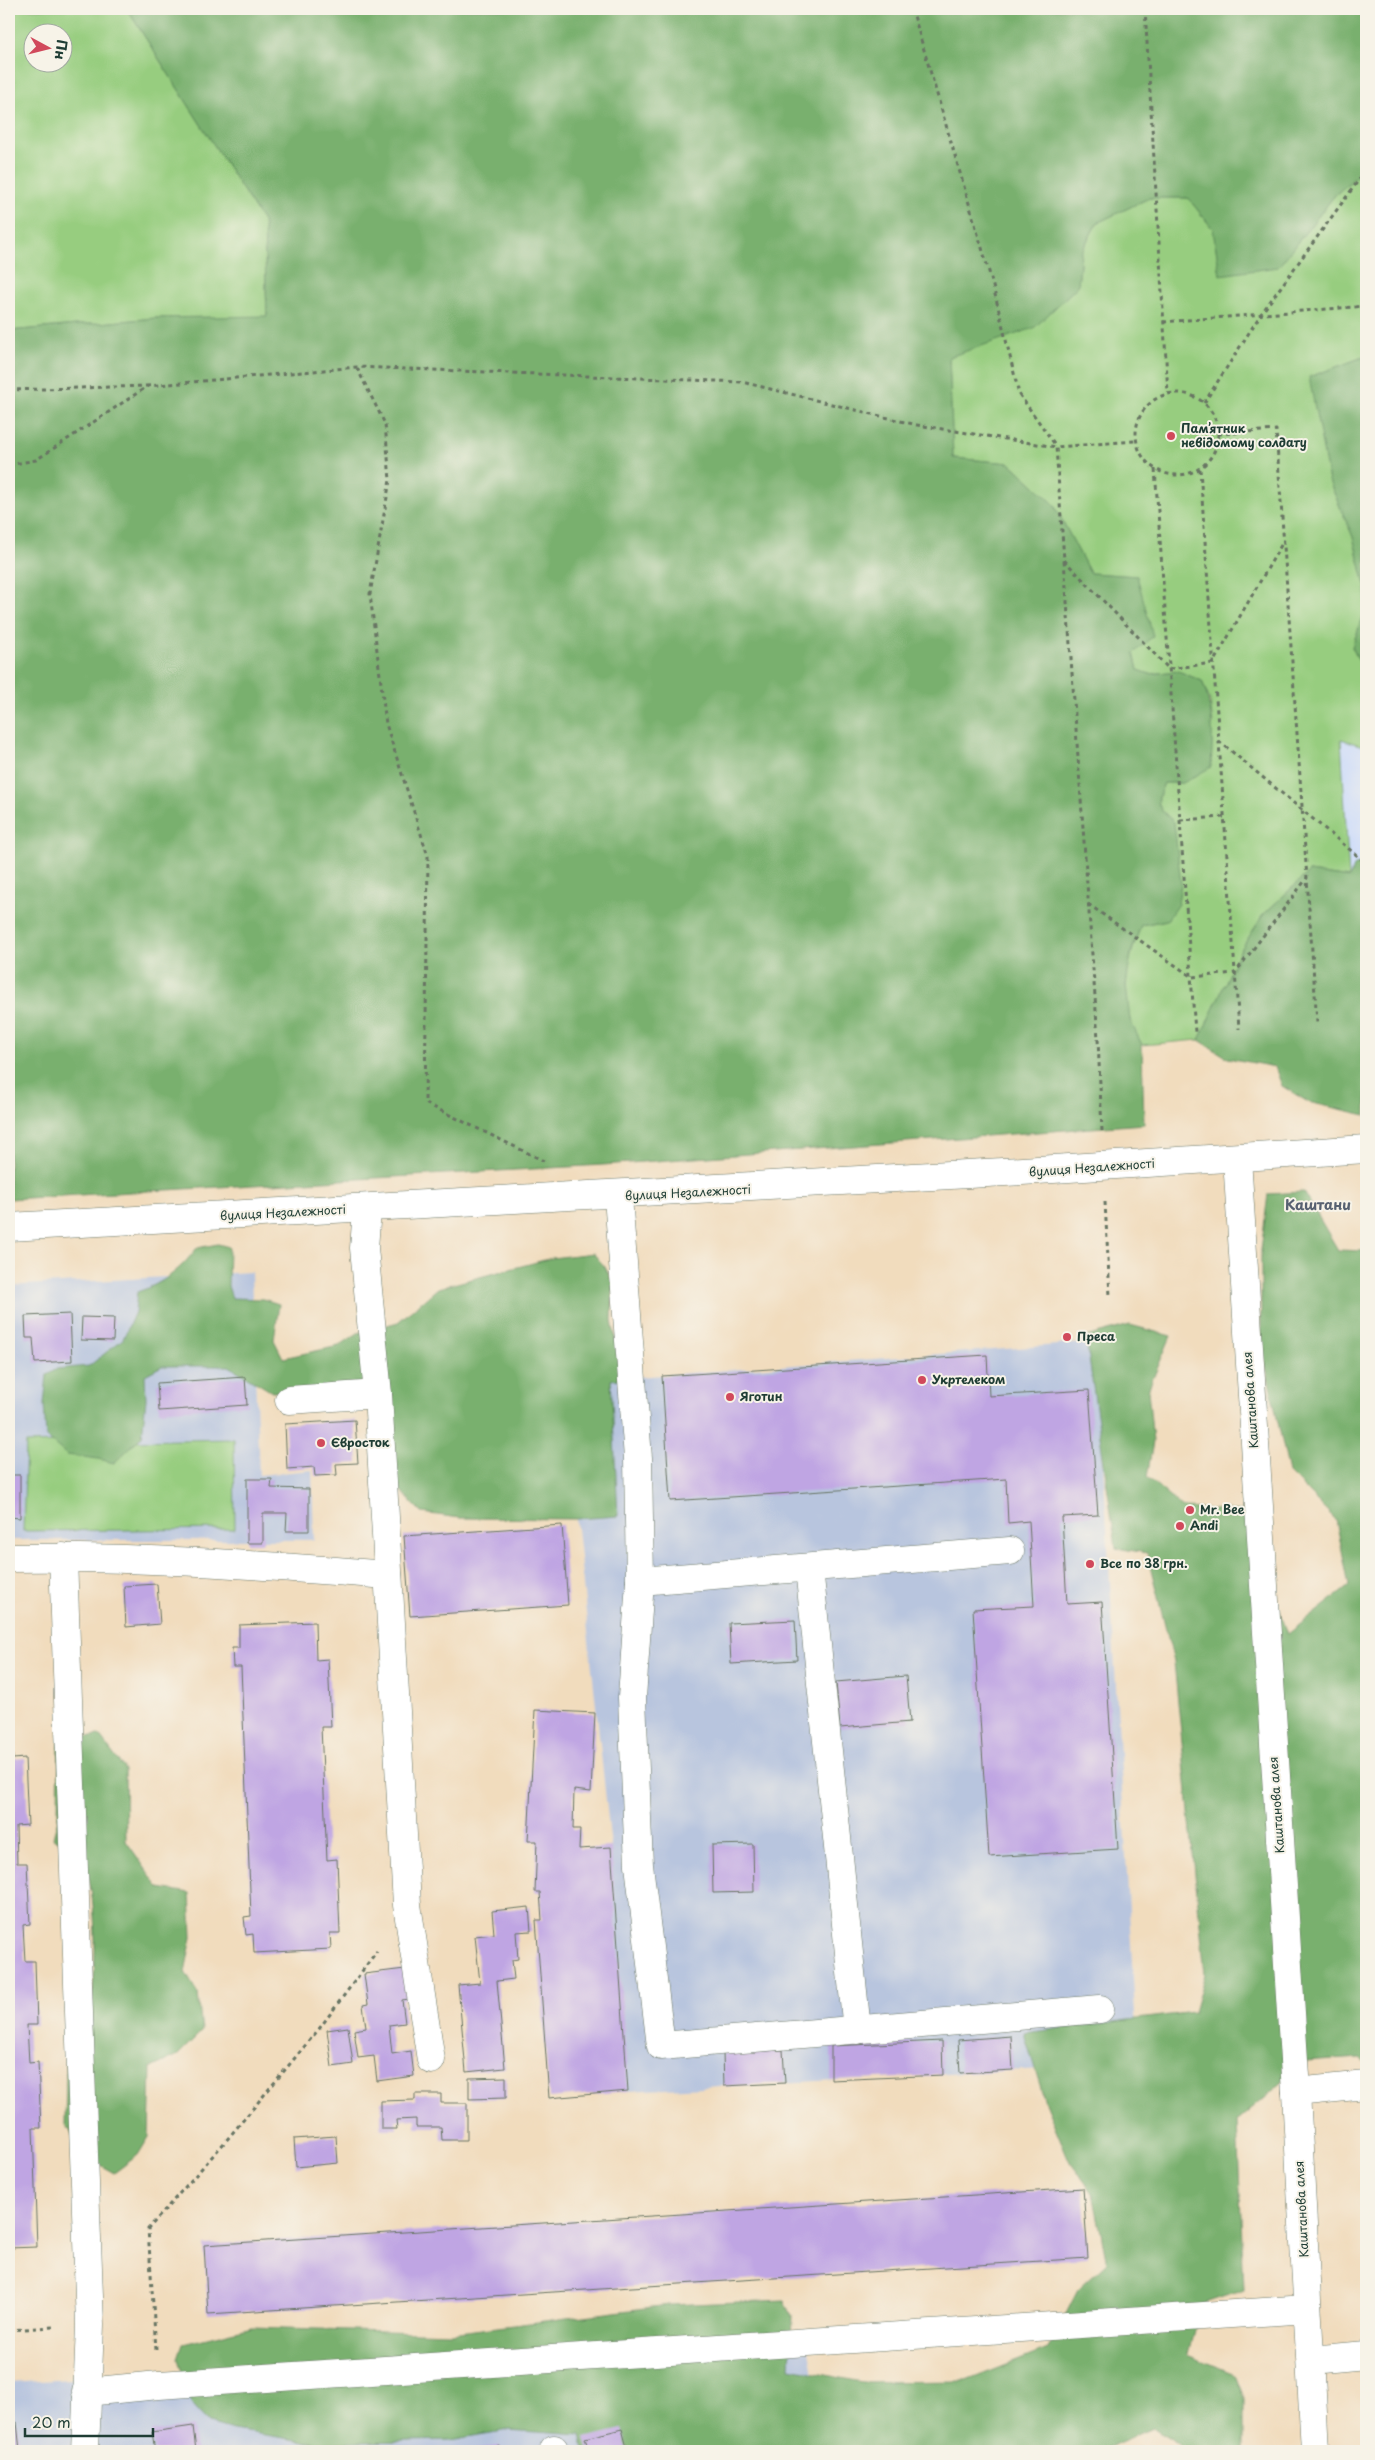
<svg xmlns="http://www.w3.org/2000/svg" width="1375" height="2460" viewBox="0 0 1375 2460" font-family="'Playpen Sans',sans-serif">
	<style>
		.built { fill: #ccdbfa }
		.industrial { fill: #b8c5de }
		.green { fill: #97cd7f; stroke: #5b855a; fill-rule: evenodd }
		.forest { fill: #79b06e; stroke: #4c7651 }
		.building { fill: #bfa5e3 }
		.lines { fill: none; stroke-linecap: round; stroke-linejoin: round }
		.minor-casing { stroke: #687564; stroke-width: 29 }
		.major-casing { stroke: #687564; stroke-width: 29 }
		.path { stroke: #687564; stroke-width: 3; stroke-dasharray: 4 4; stroke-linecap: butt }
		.minor { stroke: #fff; stroke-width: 28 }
		.major { stroke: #fff; stroke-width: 28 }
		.poi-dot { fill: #d1495b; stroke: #f7f3e8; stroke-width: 2 }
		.labels { text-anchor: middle; stroke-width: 4; stroke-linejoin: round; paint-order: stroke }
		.poi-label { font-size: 12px; font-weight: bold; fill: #1f3d34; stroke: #f7f3e8; text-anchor: start }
		.street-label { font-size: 12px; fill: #1f3d34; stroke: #f7f3e8 }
		.neighbourhood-label { font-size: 14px; font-weight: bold; fill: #576171; stroke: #f7f3e8 }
	</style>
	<rect width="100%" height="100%" fill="#f7f3e8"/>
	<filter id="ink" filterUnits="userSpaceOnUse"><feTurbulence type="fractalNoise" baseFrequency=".02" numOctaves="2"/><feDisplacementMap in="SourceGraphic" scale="10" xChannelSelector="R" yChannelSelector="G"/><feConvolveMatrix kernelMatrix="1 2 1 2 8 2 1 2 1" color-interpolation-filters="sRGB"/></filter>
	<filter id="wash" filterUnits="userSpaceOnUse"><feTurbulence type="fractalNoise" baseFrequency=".0096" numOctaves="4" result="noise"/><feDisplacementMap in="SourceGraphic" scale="20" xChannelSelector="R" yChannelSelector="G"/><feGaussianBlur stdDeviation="1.12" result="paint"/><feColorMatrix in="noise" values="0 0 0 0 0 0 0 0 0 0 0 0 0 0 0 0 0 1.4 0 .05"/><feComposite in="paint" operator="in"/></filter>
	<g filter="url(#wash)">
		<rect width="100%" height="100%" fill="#f1dcbd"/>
		<!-- built -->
		<path class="built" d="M1341 738 1366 747V994L1349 878Z"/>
		<!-- industrial -->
		<g class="industrial">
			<path d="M251 1272 259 1475 312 1470 314 1540H9V1286Z"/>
			<path d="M1096 1342 1138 2064 628 2091 611 1847 576 1519 618 1516 611 1379Z"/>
			<path d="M806 2332 819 2411 823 2451H9V2383Z"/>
		</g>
		<!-- green -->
		<g class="green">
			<path d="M9 9H127L264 223 267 317 156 318 9 331ZM32 32H62V62H32Z"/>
			<path d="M1366 168V356L1310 377 1329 481 1353 537 1366 588V608L1352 647 1366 675V747L1341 739 1349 878 1309 872 1263 915 1240 951 1199 1040 1142 1045C1138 1037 1133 1029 1130 1020 1120 988 1130 955 1141 925L1167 920 1174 822C1157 807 1155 805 1164 783H1183L1213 724 1210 701 1202 681 1178 671 1150 674 1138 670 1134 653 1137 576 1090 573 1053 503 1010 463 953 458 949 357 989 342 1078 286 1081 252 1097 223 1149 198H1188L1213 229 1220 274 1278 267 1335 195Z"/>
			<path d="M234 1439 235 1529 23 1531 26 1443Z"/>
		</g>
		<!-- forest -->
		<g class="forest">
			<path d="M127 9H1366V168L1335 195 1278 267 1220 275 1213 229 1188 198H1149L1097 223 1081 252 1078 286 1034 328 949 357 953 458 1010 463 1053 503 1090 573 1137 576 1153 636 1134 653 1138 670 1150 674 1178 671 1202 681C1214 712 1213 734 1211 767L1183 783H1164C1154 805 1157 807 1174 822L1181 884 1178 904 1167 920 1141 925 1131 953 1126 985 1130 1020 1142 1045 1144 1124 603 1165 9 1199V331L156 318 267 316 264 223Z"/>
			<path d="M1366 356V588L1353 537 1329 481 1309 377Z"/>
			<path d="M1366 608V675L1352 647Z"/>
			<path d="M1366 863V1115L1308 1102 1282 1086 1275 1067 1228 1058 1199 1040 1240 951 1263 915 1309 872 1349 878 1355 865Z"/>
			<path d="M1304 1192 1338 1250 1366 1251V2063L1360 2058 1306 2062 1237 2121 1244 2290 1200 2305 1188 2355 1235 2374 1244 2397V2451H1197L1184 2448 1152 2428 1100 2451H585L581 2435 508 2430 450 2440 317 2443 233 2430 209 2423 192 2405 178 2359 183 2344 252 2327 451 2333 669 2305 785 2300 792 2316 790 2368 862 2382 966 2381 1048 2349 1078 2290 1107 2263 1093 2193 1070 2162 1047 2108 1024 2033 1194 2012 1205 1974 1174 1662 1147 1553 1116 1548 1086 1337 1130 1325 1171 1336 1148 1390 1153 1442 1147 1477 1183 1508 1244 1511 1288 1634 1349 1586 1336 1520 1289 1473 1261 1344V1250L1268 1194Z"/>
			<path d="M218 1244 229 1247 228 1286 232 1298 263 1299 279 1304 274 1340 283 1358 339 1346 358 1333 398 1322 438 1288 552 1258 593 1253 605 1267 613 1283 612 1320 619 1360 618 1379 611 1380 618 1516 576 1519 460 1518 422 1513 400 1490 390 1470 395 1417 388 1387 272 1392 229 1366H162L145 1375 146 1399 142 1436 114 1463 99 1459 67 1455 46 1437 44 1404 47 1375 57 1369 89 1366 123 1339 135 1312 137 1292C163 1284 181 1269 197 1248Z"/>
			<path d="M99 1735 125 1770 126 1841 159 1888 190 1893 192 1937 185 1972 198 1994 202 2031 178 2055 151 2068 149 2137 138 2155 114 2173 98 2164 65 2125 67 2021 91 2010C97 1956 98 1906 83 1854L53 1838 58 1819 59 1741Z"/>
		</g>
		<g id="blocks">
			<!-- building -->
			<g class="building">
				<path d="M70 1314 72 1361 35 1363 33 1338H26L25 1316Z"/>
				<path d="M82 1317 114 1318 113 1341 81 1340Z"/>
				<path d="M987 1355 989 1396 1089 1390 1098 1515 1062 1517 1067 1604 1102 1602 1118 1849 989 1857 973 1609 1034 1606 1029 1521 1008 1523 1006 1479 670 1501 662 1376Z"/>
				<path d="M245 1377 247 1405 159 1411 157 1383Z"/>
				<path d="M355 1420 358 1463 336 1464 337 1475 315 1476 314 1467 287 1469 285 1424Z"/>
				<path d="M9 1475H20V1518L9 1517Z"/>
				<path d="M247 1479H272L271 1488 309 1489V1531H286L287 1513H263V1543H247Z"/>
				<path d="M562 1525 568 1605 410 1616 404 1536Z"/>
				<path d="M157 1584 160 1624 126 1627 124 1586Z"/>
				<path d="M795 1620 797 1660 731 1664 729 1623Z"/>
				<path d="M315 1622 316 1660 328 1659 331 1727H321L327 1860 337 1859 340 1933H330L331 1949 254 1953 253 1934 246 1935 244 1917 251 1916 241 1667H233L232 1648H239V1625Z"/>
				<path d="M906 1676 910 1722 840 1728 836 1682Z"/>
				<path d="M9 1689 13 1759 25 1758 28 1825 16 1826 17 1863H27L30 1924 23 1925 25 1961H35L37 2025H27L29 2063 38 2062 41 2128H33L37 2247 9 2248Z"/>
				<path d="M535 1710 595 1713 591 1792 574 1790 573 1829H580L579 1849 611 1847 628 2091 549 2098 536 1920H542L540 1892H535L537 1841H528Z"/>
				<path d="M753 1844 754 1892 713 1893 712 1845Z"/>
				<path d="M529 1907 531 1931 516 1932 518 1959 512 1960 514 1979 497 1981 505 2068 466 2072 458 1985 480 1983 475 1936 494 1934 492 1911Z"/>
				<path d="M405 1969 409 1999 402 2000 405 2023 389 2025 392 2054 411 2051 414 2076 377 2081 374 2056 358 2058 354 2030 366 2028 363 2005 368 2004 364 1974Z"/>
				<path d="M348 2027 353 2064 332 2067 327 2030Z"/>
				<path d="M1011 2036 1013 2070 960 2073 958 2040Z"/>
				<path d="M942 2041 943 2075 831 2080V2046Z"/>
				<path d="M783 2050 785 2083 724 2086 723 2053Z"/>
				<path d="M506 2077V2098L469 2099V2078Z"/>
				<path d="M415 2094H441V2103H467V2140H442L441 2127H416V2119L396 2120 397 2129H381V2101L415 2100Z"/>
				<path d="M336 2136 338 2163 296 2167 294 2139Z"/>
				<path d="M1083 2188 1088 2258 208 2314 204 2245Z"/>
				<path d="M17 2422 20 2451H9V2423Z"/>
				<path d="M193 2426 196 2451H155L152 2432Z"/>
				<path d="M622 2429 628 2451H589L585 2438Z"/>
				<path d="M500 2446 501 2451H472V2449Z"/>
			</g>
		</g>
	</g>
	<g filter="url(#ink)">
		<use href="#blocks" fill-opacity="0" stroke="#687564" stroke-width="1"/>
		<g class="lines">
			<!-- minor casing -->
			<g class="minor-casing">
				<g id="minor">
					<path d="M1237 1158 1296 2092 1315 2451"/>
					<path d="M618 1197 638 1458 640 1581 632 1698 639 1865 661 2046 1100 2009"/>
					<path d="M367 1209 364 1248 378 1394 407 1905 431 2060"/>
					<path d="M289 1400 378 1394"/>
					<path d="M63 1557 90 2325 85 2451"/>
					<path d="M9 1558C135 1556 262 1565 388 1575"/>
					<path d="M809 1568 857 2030"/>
					<path d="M640 1581 1010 1551"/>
					<path d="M1296 2092 1366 2085"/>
					<path d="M1311 2360 1366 2355"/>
					<path d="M86 2392 159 2385 1307 2309"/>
					<path d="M554 2449V2451"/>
				</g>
			</g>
			<!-- major casing -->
			<g class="major-casing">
				<path id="major" d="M9 1227C462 1205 914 1179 1366 1149"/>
			</g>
			<!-- path -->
			<g class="path">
				<path d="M912 9 992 282 1019 394 1056 446"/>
				<path d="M1145 9 1168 393"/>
				<path d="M1163 322 1366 306"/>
				<path d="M357 368 385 424 390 480 370 594 386 724 428 856 425 1103 544 1161"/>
				<path d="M9 390 148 386"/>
				<circle cx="1177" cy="434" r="41"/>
				<path d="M1204 403 1261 314 1366 170"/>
				<path d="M1218 434 1276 430 1317 1023"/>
				<path d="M9 465 36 460 148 386 357 367 742 382 917 425 1056 447"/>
				<path d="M1155 469 1195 1032"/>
				<path d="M1200 469 1239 1029"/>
				<path d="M1064 560 1169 669 1213 663 1284 540"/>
				<path d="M1219 741 1366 863"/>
				<path d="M1180 820 1224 817"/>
				<path d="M1088 904 1192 977 1235 973 1307 878"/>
				<path d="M1102 1131 1098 1039 1056 447 1135 441"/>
				<path d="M1105 1202 1110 1296"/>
				<path d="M9 2330 53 2327"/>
				<path d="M156 2350 148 2229 225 2142 319 2029 377 1951"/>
			</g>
			<!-- minor -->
			<use href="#minor" class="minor"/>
			<!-- major -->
			<use href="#major" class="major"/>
		</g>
	</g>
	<!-- markers -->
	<g class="poi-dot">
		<circle cx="1171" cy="436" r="5"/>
		<circle cx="1067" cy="1337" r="5"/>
		<circle cx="922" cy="1380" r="5"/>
		<circle cx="730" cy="1397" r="5"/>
		<circle cx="321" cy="1443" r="5"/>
		<circle cx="1190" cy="1510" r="5"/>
		<circle cx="1180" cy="1526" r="5"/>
		<circle cx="1090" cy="1564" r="5"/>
	</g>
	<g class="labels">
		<!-- poi labels -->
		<g class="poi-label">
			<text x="1181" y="433">Пам’ятник<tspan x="1181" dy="14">невідомому солдату</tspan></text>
			<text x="1077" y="1341">Преса</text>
			<text x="932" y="1384">Укртелеком</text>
			<text x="740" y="1401">Яготин</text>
			<text x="331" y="1447">Євросток</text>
			<text x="1200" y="1514">Mr. Bee</text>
			<text x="1190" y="1530">Andi</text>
			<text x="1100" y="1568">Все по 38 грн.</text>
		</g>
		<!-- street labels -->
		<g class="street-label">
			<text transform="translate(1092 1168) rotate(-4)" y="4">вулиця Незалежності</text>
			<text transform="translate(688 1193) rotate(-3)" y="4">вулиця Незалежності</text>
			<text transform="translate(283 1213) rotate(-3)" y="4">вулиця Незалежності</text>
			<text transform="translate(1251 1400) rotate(-94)" y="4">Каштанова алея</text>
			<text transform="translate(1277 1805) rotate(-94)" y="4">Каштанова алея</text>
			<text transform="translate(1302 2209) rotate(-93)" y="4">Каштанова алея</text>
		</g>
		<!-- neighbourhood labels -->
		<g class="neighbourhood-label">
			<text x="1318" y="1210">Каштани</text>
		</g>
	</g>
	<!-- margin -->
	<rect width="1375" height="2460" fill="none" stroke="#f7f3e8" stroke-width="30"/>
	<!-- north arrow -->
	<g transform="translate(48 48) rotate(97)"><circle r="24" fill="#f7f3e8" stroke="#a1aaa0"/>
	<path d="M0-4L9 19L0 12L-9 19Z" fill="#d1495b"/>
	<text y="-8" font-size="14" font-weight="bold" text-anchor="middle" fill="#1f3d34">Пн</text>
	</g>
	<!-- scale -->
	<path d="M25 2428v8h128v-8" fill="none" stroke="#1f3d34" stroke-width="2.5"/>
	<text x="32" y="2428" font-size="15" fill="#1f3d34" stroke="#f7f3e8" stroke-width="4" paint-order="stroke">20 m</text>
</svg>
